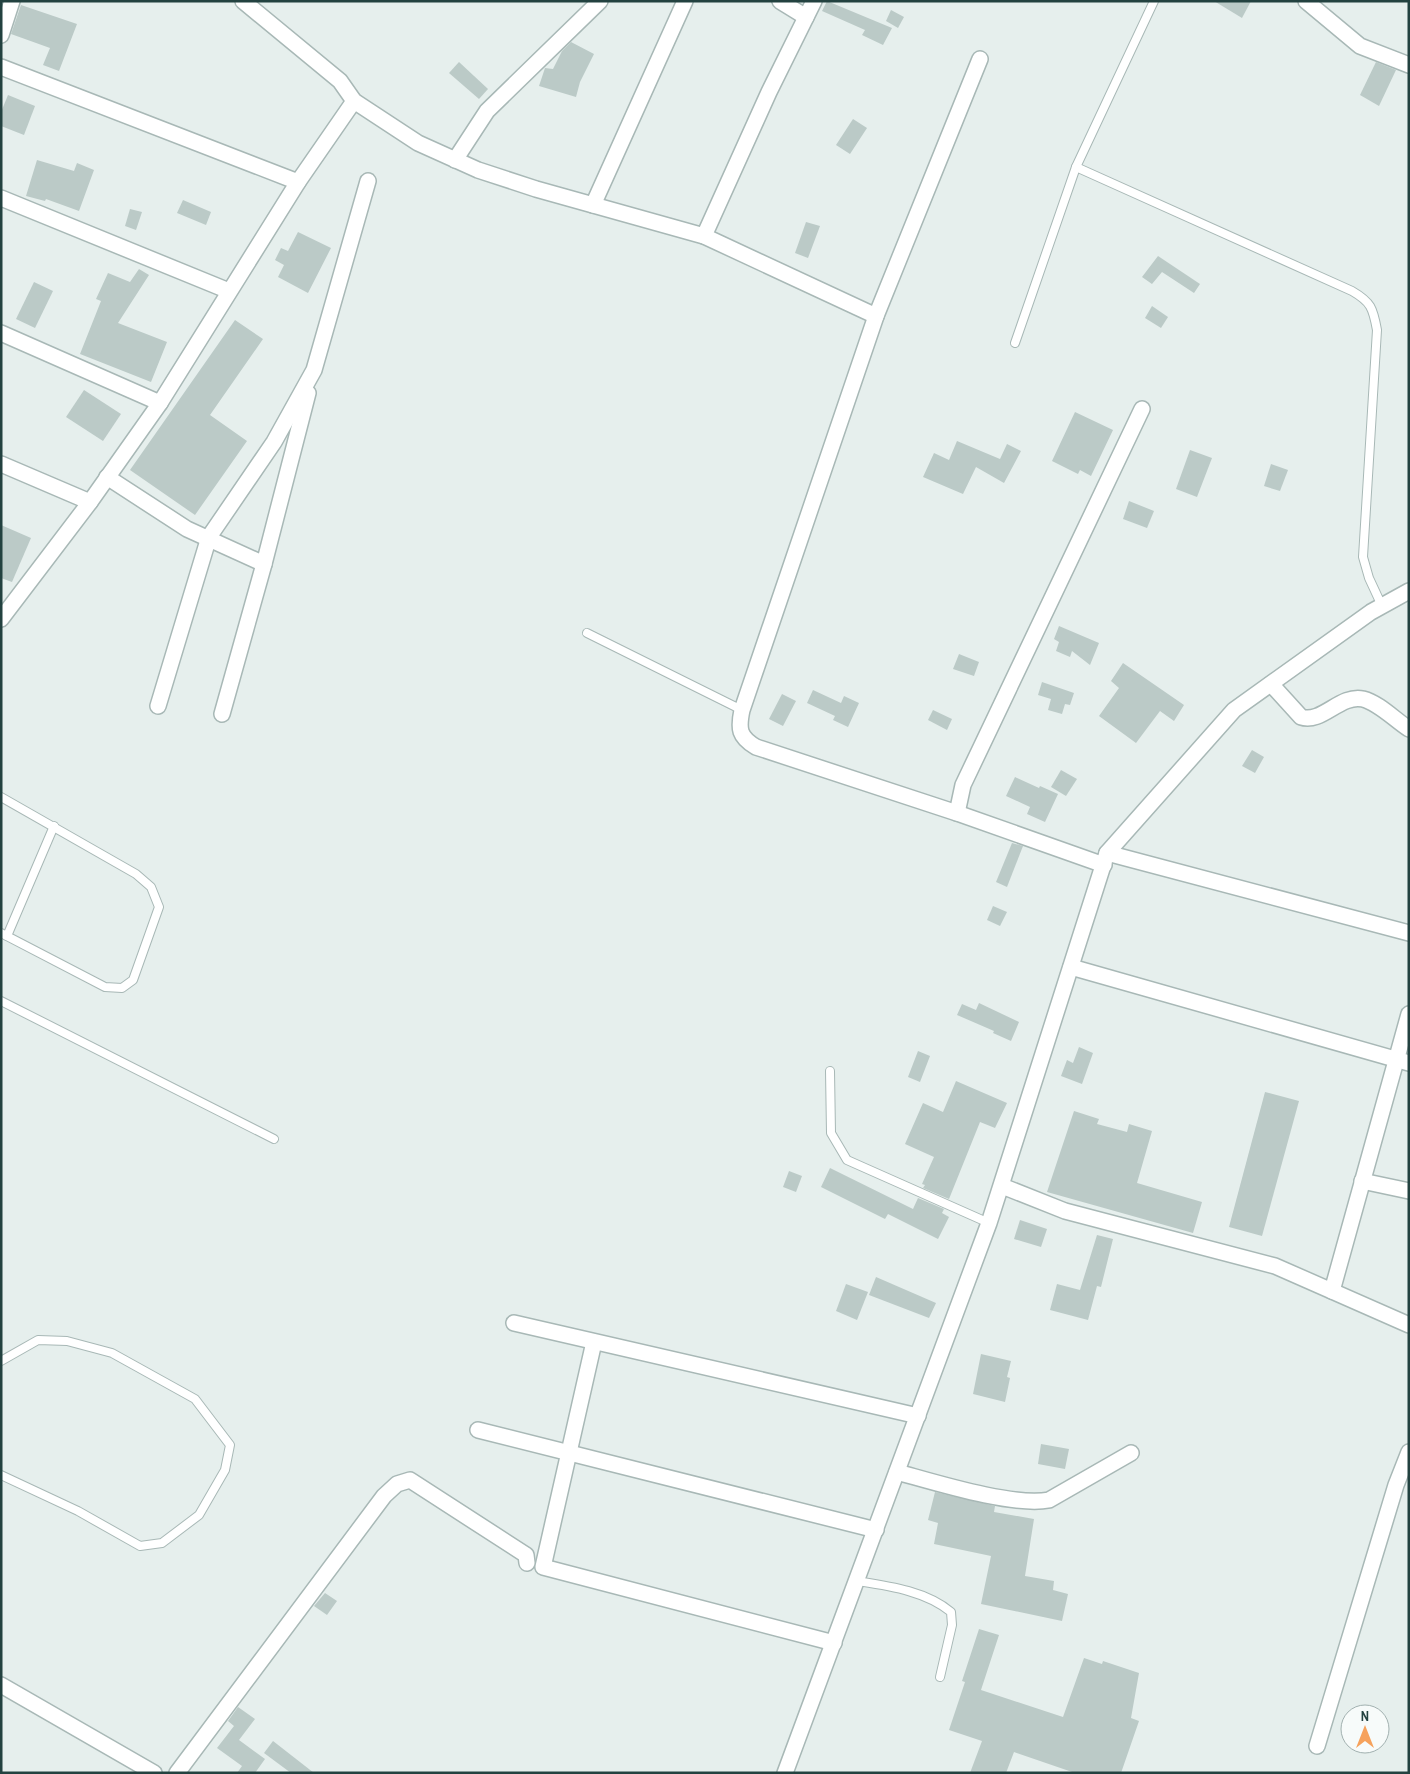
<svg xmlns="http://www.w3.org/2000/svg" width="1410" height="1774" viewBox="0 0 1410 1774" font-family="'Archivo Narrow',sans-serif">
	<style>
		.building { fill: #bbcac7 }
		.lines { fill: none; stroke-linecap: round; stroke-linejoin: round }
		.service-casing { stroke: #a8b8b6; stroke-width: 10 }
		.minor-casing { stroke: #a8b8b6; stroke-width: 18 }
		.tertiary-casing { stroke: #a8b8b6; stroke-width: 18 }
		.service { stroke: #fff; stroke-width: 8 }
		.minor { stroke: #fff; stroke-width: 15 }
		.tertiary { stroke: #fff; stroke-width: 15 }
	</style>
	<rect width="100%" height="100%" fill="#e6efed"/>
	<!-- building -->
	<g class="building">
		<path d="M827 1 892 28 883 45 862 35 865 30 822 11Z"/>
		<path d="M1214 1H1251L1242 18Z"/>
		<path d="M21 5 77 24 59 71 43 65 50 48 11 34Z"/>
		<path d="M891 10 904 17 898 28 886 21Z"/>
		<path d="M571 42 594 54 580 82 576 97 539 86 545 68 553 69 562 51Z"/>
		<path d="M459 62 488 89 479 99 449 73Z"/>
		<path d="M1376 62 1396 70 1379 106 1360 95Z"/>
		<path d="M8 95 35 106 24 135 1 126V112Z"/>
		<path d="M853 119 867 128 850 154 836 145Z"/>
		<path d="M37 160 74 171 77 163 94 170 79 211 46 199 45 201 26 196Z"/>
		<path d="M183 200 211 212 206 225 177 213Z"/>
		<path d="M130 209 142 212 136 230 125 226Z"/>
		<path d="M806 222 820 226 808 258 795 253Z"/>
		<path d="M298 232 331 248 308 293 278 277 284 265 275 260 281 248 288 251Z"/>
		<path d="M1158 256 1200 284 1194 293 1162 272 1152 284 1142 277Z"/>
		<path d="M139 269 149 275 118 323 167 342 151 382 80 354 101 301 96 299 108 273 130 282Z"/>
		<path d="M34 282 53 291 35 328 16 319Z"/>
		<path d="M1152 306 1168 317 1161 328 1145 318Z"/>
		<path d="M235 320 263 339 210 415 247 441 195 515 130 470Z"/>
		<path d="M84 390 121 414 103 441 66 417Z"/>
		<path d="M1075 412 1113 430 1091 476 1080 470 1078 474 1052 461Z"/>
		<path d="M957 441 1000 459 1007 444 1021 451 1004 483 976 467 963 494 923 477 934 453 949 460Z"/>
		<path d="M1190 450 1212 458 1197 497 1176 489Z"/>
		<path d="M1271 464 1288 470 1280 491 1264 486Z"/>
		<path d="M1129 501 1154 511 1147 528 1123 519Z"/>
		<path d="M1 525 31 538 12 582 1 578Z"/>
		<path d="M1059 626 1099 643 1090 665 1072 651 1070 657 1056 651 1059 642 1054 639Z"/>
		<path d="M959 654 979 662 974 676 953 669Z"/>
		<path d="M1123 663 1184 705 1174 721 1160 711 1136 743 1099 716 1119 688 1111 681Z"/>
		<path d="M1042 682 1074 693 1070 705 1065 704 1062 714 1048 710 1051 699 1038 695Z"/>
		<path d="M813 690 841 703 844 696 859 703 848 727 833 720 835 716 807 703Z"/>
		<path d="M782 694 796 701 783 726 769 719Z"/>
		<path d="M933 710 952 719 947 730 928 720Z"/>
		<path d="M1252 750 1264 757 1255 773 1242 766Z"/>
		<path d="M1061 770 1077 779 1066 796 1051 787Z"/>
		<path d="M1015 777 1039 788 1040 786 1058 794 1045 822 1027 814 1030 807 1006 796Z"/>
		<path d="M1012 843 1023 846 1007 887 996 882Z"/>
		<path d="M993 906 1007 912 1000 926 987 920Z"/>
		<path d="M979 1003 1019 1022 1011 1041 993 1033 994 1031 957 1015 962 1004 976 1010Z"/>
		<path d="M1079 1047 1093 1053 1082 1084 1061 1076 1067 1060 1073 1063Z"/>
		<path d="M918 1051 930 1056 920 1082 908 1077Z"/>
		<path d="M956 1081 1007 1103 995 1128 980 1122 949 1199 923 1188 925 1185 922 1184 934 1157 905 1144 923 1103 943 1112Z"/>
		<path d="M1265 1092 1299 1101 1262 1236 1229 1227Z"/>
		<path d="M1074 1111 1099 1119 1097 1124 1127 1132 1129 1124 1152 1131 1137 1183 1202 1202 1193 1233 1047 1192Z"/>
		<path d="M830 1168 913 1209 918 1198 944 1209 942 1213 949 1217 938 1239 888 1214 885 1219 821 1187Z"/>
		<path d="M789 1171 802 1176 796 1192 783 1187Z"/>
		<path d="M1020 1220 1047 1229 1041 1247 1014 1239Z"/>
		<path d="M1097 1235 1113 1239 1101 1287 1097 1286 1088 1320 1050 1310 1057 1284 1080 1290Z"/>
		<path d="M876 1277 936 1303 929 1318 869 1295Z"/>
		<path d="M846 1284 868 1292 857 1320 836 1311Z"/>
		<path d="M981 1354 1011 1361 1007 1377 1010 1378 1005 1402 973 1394Z"/>
		<path d="M1041 1444 1069 1449 1065 1469 1038 1464Z"/>
		<path d="M935 1492 995 1506 994 1512 1034 1519 1025 1576 1054 1581 1053 1590 1068 1594 1062 1621 981 1604 991 1556 934 1544 938 1523 928 1520Z"/>
		<path d="M325 1593 337 1601 327 1615 314 1606Z"/>
		<path d="M979 1629 999 1635 981 1690 1063 1717 1084 1658 1102 1664 1103 1661 1139 1673 1131 1718 1139 1721 1121 1773H1075L1014 1752 1006 1773H970L982 1741 949 1730 965 1682 962 1681Z"/>
		<path d="M238 1707 255 1719 239 1740 265 1759 255 1773H237L242 1766 217 1748 234 1726 228 1721Z"/>
		<path d="M273 1741 314 1773H291L264 1753Z"/>
	</g>
	<g class="lines">
		<!-- service casing -->
		<g class="service-casing">
			<g id="service">
				<path d="M1076 167 1352 291C1371 302 1373 308 1377 330L1363 557 1369 578 1382 606"/>
				<path d="M1015 343 1076 167 1154 1"/>
				<path d="M587 633 742 710"/>
				<path d="M1 797 136 874 151 887 159 907 133 980 122 988 105 987 1 933"/>
				<path d="M7 936 54 826"/>
				<path d="M1 1001 274 1139"/>
				<path d="M830 1071 831 1133 847 1160 989 1223"/>
				<path d="M1 1361 38 1340 67 1341 112 1353 195 1399 230 1445 225 1470 199 1515 162 1543 140 1546 78 1511 1 1475"/>
				<path d="M857 1581C889 1586 926 1591 951 1612L952 1625 940 1677"/>
			</g>
		</g>
		<!-- minor casing -->
		<g class="minor-casing">
			<g id="minor">
				<path d="M243 1 340 81 354 101 418 143 478 170 536 189 704 236 876 316"/>
				<path d="M780 1 806 17"/>
				<path d="M1306 1 1360 46 1409 65"/>
				<path d="M1 35 12 1"/>
				<path d="M980 59 876 316 742 710C738 729 739 737 756 747L957 813 1104 865"/>
				<path d="M1 67 298 182"/>
				<path d="M455 160 487 111 600 1"/>
				<path d="M1 198 229 291"/>
				<path d="M593 205 685 1"/>
				<path d="M704 236 769 92 814 1"/>
				<path d="M1 333 160 403"/>
				<path d="M1 464 90 502"/>
				<path d="M107 477 187 529 264 564 308 393"/>
				<path d="M1 619 90 502 160 403 298 182 354 101"/>
				<path d="M1271 684 1301 717C1322 724 1340 694 1363 699 1379 703 1395 720 1409 729"/>
				<path d="M158 706 209 537 274 442 314 370 368 181"/>
				<path d="M222 714 264 564"/>
				<path d="M957 813 963 785 1142 409"/>
				<path d="M1107 853 1409 933"/>
				<path d="M1071 967 1409 1063"/>
				<path d="M1362 1181 1409 1191"/>
				<path d="M1002 1186 1065 1211 1275 1266 1409 1325"/>
				<path d="M1332 1291 1409 1014"/>
				<path d="M514 1323 918 1416"/>
				<path d="M594 1342 543 1567 834 1643"/>
				<path d="M478 1430 876 1530"/>
				<path d="M897 1472C934 1482 1013 1507 1049 1500L1131 1453"/>
				<path d="M1 1685 154 1773"/>
				<path d="M1317 1746 1396 1485 1409 1452"/>
				<path d="M177 1773 384 1496 397 1484 410 1480 526 1555 527 1563"/>
			</g>
		</g>
		<!-- tertiary casing -->
		<g class="tertiary-casing">
			<path id="tertiary" d="M785 1773 989 1223 1107 853 1234 710 1371 612 1409 591"/>
		</g>
		<!-- service -->
		<use href="#service" class="service"/>
		<!-- minor -->
		<use href="#minor" class="minor"/>
		<!-- tertiary -->
		<use href="#tertiary" class="tertiary"/>
	</g>
	<!-- border -->
	<rect width="1410" height="1774" fill="none" stroke="#234240" stroke-width="5"/>
	<!-- north arrow -->
	<g transform="translate(1365 1729)"><circle r="24" fill="#f7fbfa" stroke="#a2b1b0"/>
	<path d="M0-4L9 19L0 12L-9 19Z" fill="#f6a25c"/>
	<text y="-8" font-size="14" font-weight="bold" text-anchor="middle" fill="#234240">N</text>
	</g>
</svg>
